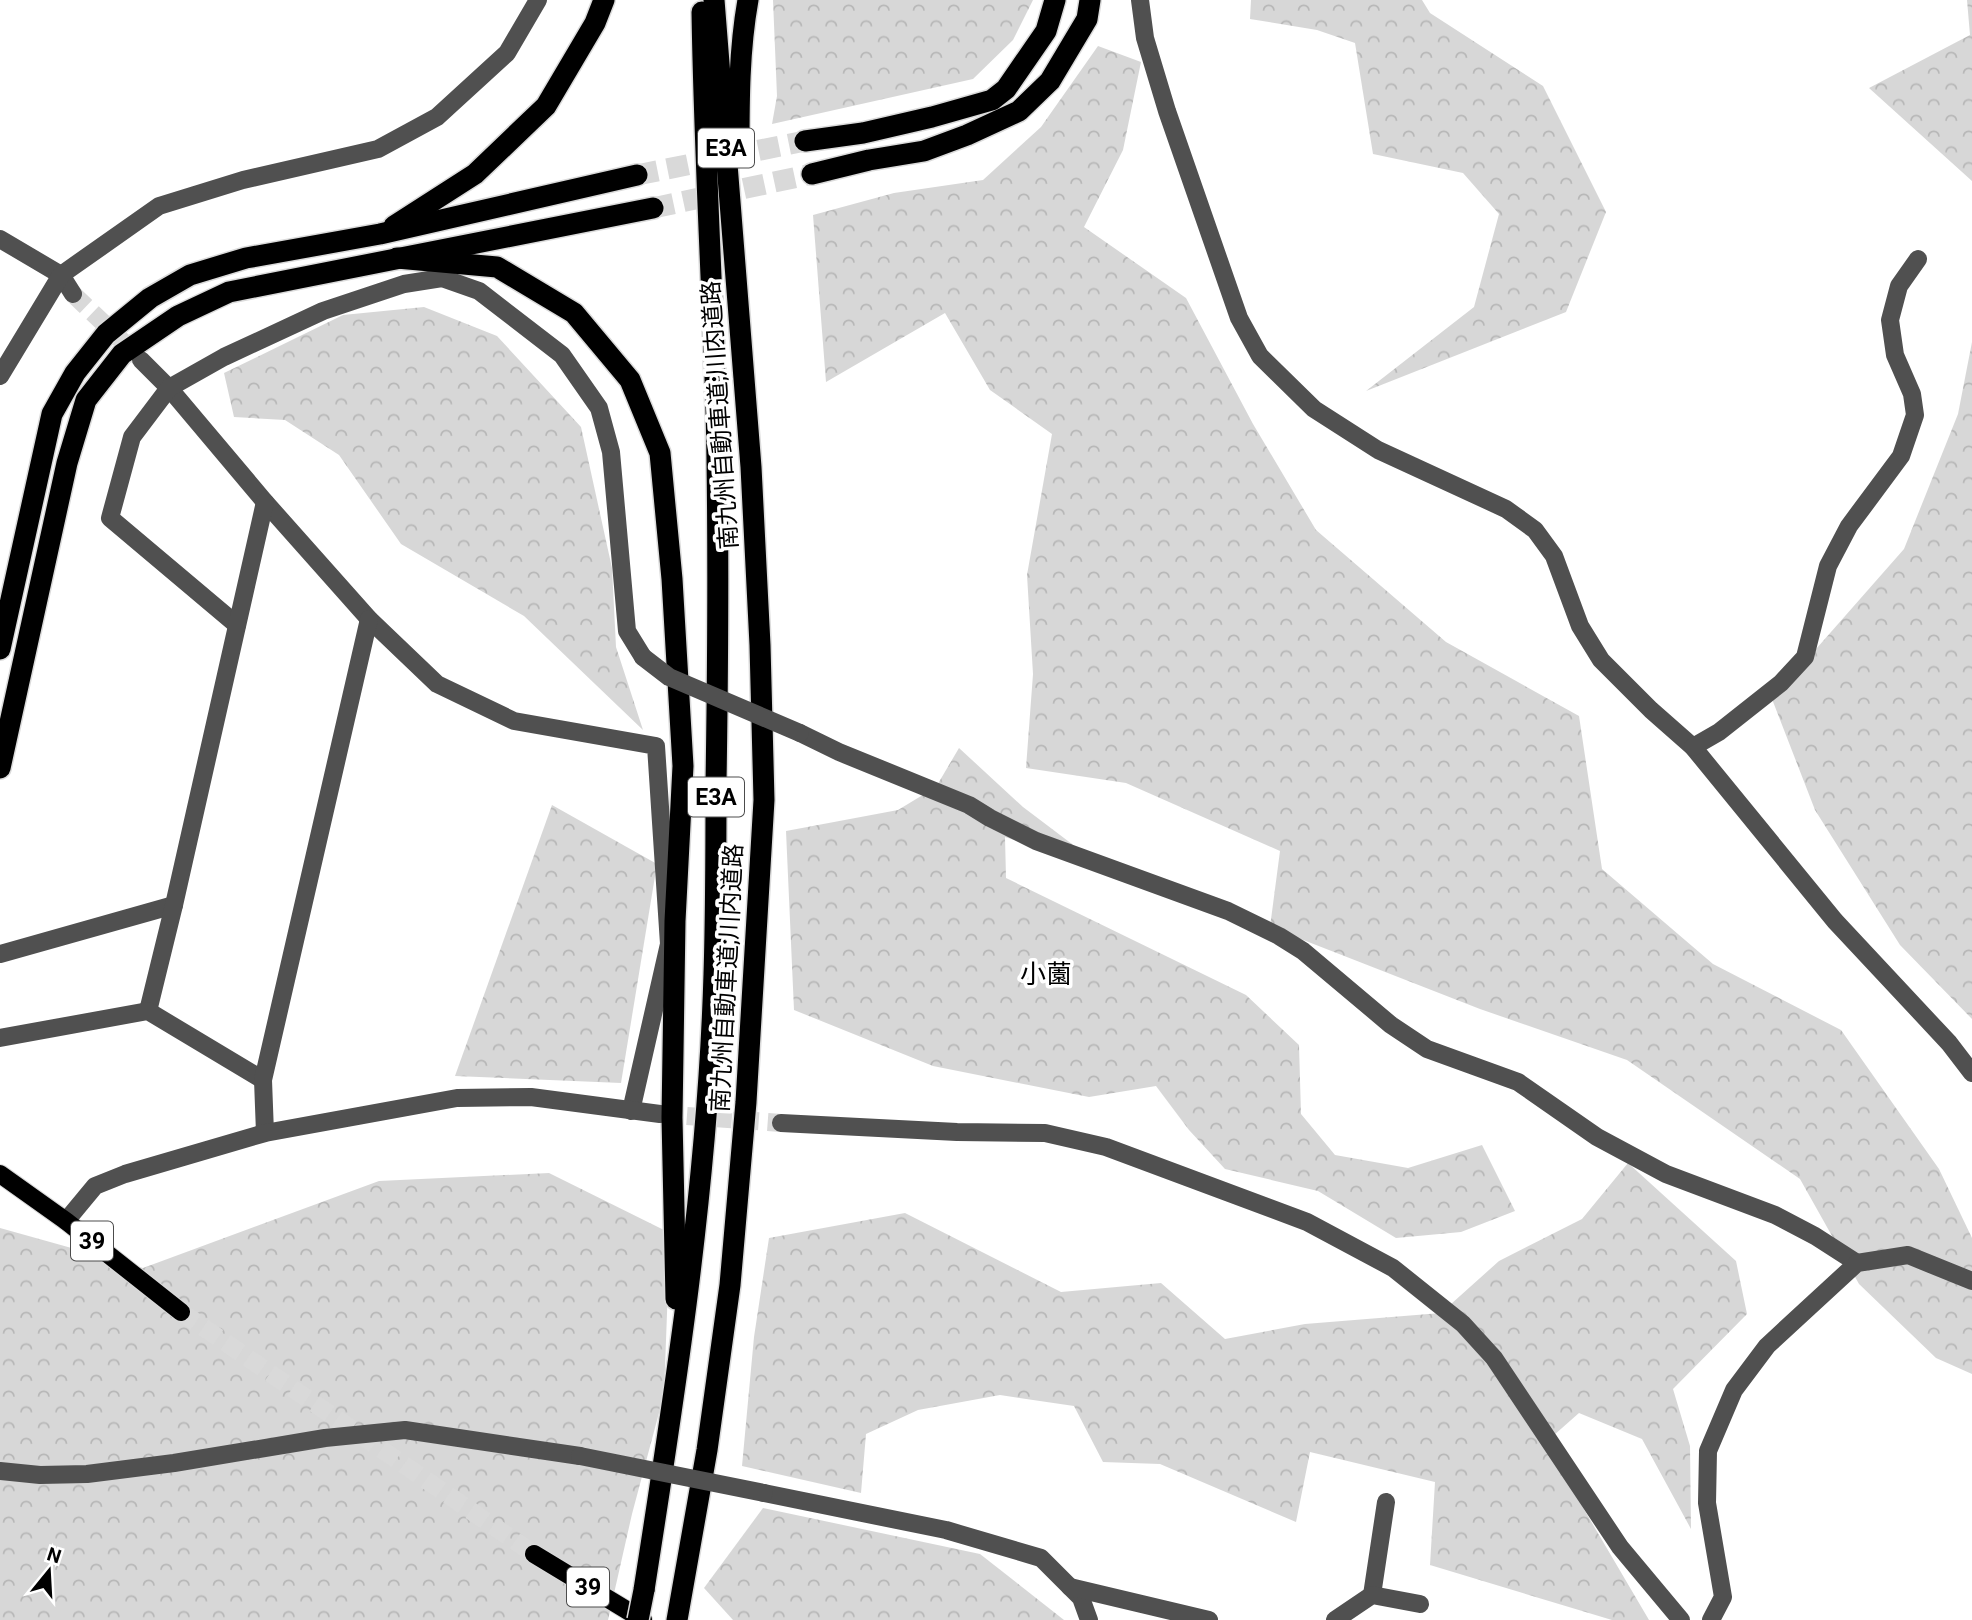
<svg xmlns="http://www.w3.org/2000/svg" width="1972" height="1620" viewBox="0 0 1972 1620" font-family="Roboto,'Noto Sans JP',sans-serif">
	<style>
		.forest { fill: url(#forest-crowns) }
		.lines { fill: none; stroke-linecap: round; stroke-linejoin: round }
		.minor-tunnel { stroke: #d9d9d9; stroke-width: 18; stroke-dasharray: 18 9; stroke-linecap: butt }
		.major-tunnel { stroke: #d9d9d9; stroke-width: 18; stroke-dasharray: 18 9; stroke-linecap: butt }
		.highway-tunnel { stroke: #d9d9d9; stroke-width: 21; stroke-dasharray: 21 10; stroke-linecap: butt }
		.major-casing { stroke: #dbdbdb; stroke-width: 20 }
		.highway-casing { stroke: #dbdbdb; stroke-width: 24 }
		.minor { stroke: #505050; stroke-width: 18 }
		.major { stroke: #000; stroke-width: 18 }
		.highway { stroke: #000; stroke-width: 21 }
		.highway-bridge-casing { stroke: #dbdbdb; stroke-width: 24; stroke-linecap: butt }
		.minor-bridge { stroke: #505050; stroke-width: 18 }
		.highway-bridge { stroke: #000; stroke-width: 21 }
		.labels { text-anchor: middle; stroke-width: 7; stroke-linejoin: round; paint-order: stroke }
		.shield { fill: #fff; stroke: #4c4c4c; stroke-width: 2 }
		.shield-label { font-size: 23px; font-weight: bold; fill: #000 }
		.street-label { font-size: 24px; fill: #000; stroke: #fff }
		.neighbourhood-label { font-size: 26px; fill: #000; stroke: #fff }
	</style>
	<defs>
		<pattern id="forest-crowns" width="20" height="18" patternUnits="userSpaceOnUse" patternTransform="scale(1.75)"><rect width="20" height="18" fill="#d7d7d7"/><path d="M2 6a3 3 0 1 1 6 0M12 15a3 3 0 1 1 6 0" fill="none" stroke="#b7b7b7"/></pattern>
	</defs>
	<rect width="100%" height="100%" fill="#fff"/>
	<!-- forest -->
	<g class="forest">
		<path d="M773 0H1033L1013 40 973 79 772 124 777 96Z"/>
		<path d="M1251 0H1422L1430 13 1543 86 1606 212 1566 312 1366 391 1474 307 1499 214 1463 173 1373 154 1355 43 1317 30 1250 19Z"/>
		<path d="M1967 0H1972V181L1869 88 1970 35Z"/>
		<path d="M1098 46 1141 62 1123 150 1084 227 1186 298 1253 424 1316 530 1446 642 1579 716 1602 869 1713 964 1841 1030 1939 1169 1972 1238V1374L1936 1358 1859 1284 1800 1179 1627 1060 1480 1009 1270 927 1280 851 1126 783 1026 768 1033 674 1027 575 1052 434 990 390 945 313 826 382 813 215 894 193 983 180 1041 127Z"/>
		<path d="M424 307 497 336 581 427 612 568 616 647 643 730 524 616 401 544 339 455 285 420 234 417 224 373 343 315Z"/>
		<path d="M1972 342V1019L1900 945 1815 810 1772 699 1904 549 1958 414Z"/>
		<path d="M959 748 1023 807 1105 869 1005 837 1006 878 1246 995 1299 1045 1301 1114 1335 1155 1408 1168 1482 1145 1515 1211 1461 1232 1396 1238 1318 1191 1225 1169 1189 1130 1156 1086 1089 1097 933 1066 794 1010 786 831 898 810 936 787Z"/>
		<path d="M552 805 657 864 621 1083 455 1076Z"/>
		<path d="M1628 1163 1736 1261 1747 1314 1673 1389 1690 1446 1691 1529 1642 1439 1579 1413 1545 1443 1649 1620H1612L1430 1565 1435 1482 1310 1452 1296 1522 1160 1464 1103 1462 1074 1406 1000 1395 918 1410 866 1434 861 1493 742 1466 754 1337 769 1238 905 1213 1061 1292 1161 1283 1225 1339 1305 1324 1441 1313 1499 1261 1582 1219Z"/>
		<path d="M549 1173 670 1233 664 1394 632 1514 608 1620H0V1228L143 1268 379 1181Z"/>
		<path d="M763 1508 980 1554 1064 1620H733L704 1588Z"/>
	</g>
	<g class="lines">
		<!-- minor-tunnel -->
		<g class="minor-tunnel">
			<path d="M73 294 139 357"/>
			<path d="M660 1114 781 1123"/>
		</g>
		<!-- major-tunnel -->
		<path class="major-tunnel" d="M181 1312 534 1554"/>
		<!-- highway-tunnel -->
		<g class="highway-tunnel">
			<path d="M637 175 805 141"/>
			<path d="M653 208 812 174"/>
		</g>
		<!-- major casing -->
		<g class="major-casing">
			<g id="major">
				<path d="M0 1174 66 1221 181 1312"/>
				<path d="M534 1554 643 1620"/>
			</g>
		</g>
		<!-- highway casing -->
		<g class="highway-casing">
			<g id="highway">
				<path d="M805 141 863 133 932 117 992 100 1006 89 1046 31 1055 0"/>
				<path d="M739 151C739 101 739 50 748 0"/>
				<path d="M812 174 869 160 924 151 967 135 1019 111 1050 81 1087 19 1090 0"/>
				<path d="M394 226 475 174 546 106 595 23 604 0"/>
				<path d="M397 258 497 267 574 313 630 380 660 453 672 579 683 766 675 921 672 1118 676 1299"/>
				<path d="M0 649 52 414 75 373 106 334 150 298 190 275 246 258 380 234 637 175"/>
				<path d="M0 768 67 463 86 400 122 354 178 316 229 292 653 208"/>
				<path d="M644 1590C676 1386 708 1181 714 974 716 911 716 847 716 783 718 659 719 534 716 409 712 277 704 144 702 12"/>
				<path d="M677 1620 707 1450 730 1285 746 1102 764 800 760 645 751 467 714 0"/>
			</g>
		</g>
		<!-- minor -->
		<g class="minor">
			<path d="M1140 0 1145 38 1167 111 1239 318 1260 356 1314 409 1378 450 1506 509 1535 530 1554 556 1580 626 1601 660 1651 710 1693 747 1835 921 1949 1043 1972 1073"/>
			<path d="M0 239 61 275 73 294"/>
			<path d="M141 360 169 388 265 502 369 619 437 684 514 721 656 746 669 944 631 1111"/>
			<path d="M0 376 61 275 159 206 243 180 378 149 437 117 507 53 538 0"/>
			<path d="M237 625 110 518 132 437 169 388 224 357 323 311 404 284 442 278 479 291 562 355 599 408 611 452 627 631 643 657"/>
			<path d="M800 733 839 752 969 805 990 818 1036 841 1228 911 1279 936 1303 951 1391 1025 1427 1049 1518 1082 1597 1137 1666 1174 1775 1215 1815 1236 1857 1263"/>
			<path d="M1693 747 1719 732 1781 683 1805 657 1828 566 1849 526 1901 456 1915 415 1912 394 1895 355 1890 320 1899 286 1918 259"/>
			<path d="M0 954 174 905"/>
			<path d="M148 1011 174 905 265 502"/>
			<path d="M0 1038 148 1011 263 1080"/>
			<path d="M781 1123 957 1132 1045 1133 1106 1147 1307 1222 1393 1268 1463 1324 1494 1358 1620 1547 1681 1620"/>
			<path d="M265 1133 263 1080 369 619"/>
			<path d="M66 1221 95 1186 125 1174 265 1133 457 1098 531 1097 660 1114"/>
			<path d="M0 1471 40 1475 87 1474 174 1463 325 1438 405 1430 580 1456"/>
			<path d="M764 1493 946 1530 1041 1558 1081 1598 1089 1620"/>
			<path d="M1070 1587 1209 1620"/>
			<path d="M1372 1595 1386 1502"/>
			<path d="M1335 1620 1372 1595 1420 1604"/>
			<path d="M1711 1620 1723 1597 1707 1503 1708 1451 1734 1390 1767 1346 1857 1263 1908 1255 1972 1281"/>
		</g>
		<!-- major -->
		<use href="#major" class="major"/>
		<!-- highway -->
		<use href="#highway" class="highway"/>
		<!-- highway-bridge casing -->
		<g class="highway-bridge-casing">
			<path id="highway-bridge" d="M638 1620 644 1590"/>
		</g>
		<!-- minor-bridge -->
		<g class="minor-bridge">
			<path d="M643 657 669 677 800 733"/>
			<path d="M580 1456 764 1493"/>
		</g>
		<!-- highway-bridge -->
		<use href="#highway-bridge" class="highway-bridge"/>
	</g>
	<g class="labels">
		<!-- shield labels -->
		<g class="shield">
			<rect x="698" y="128.5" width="56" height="39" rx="5"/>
			<rect x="688" y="777.5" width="56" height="39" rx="5"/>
			<rect x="71" y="1221.5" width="42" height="39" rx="5"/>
			<rect x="567" y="1567.5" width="42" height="39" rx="5"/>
		</g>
		<g class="shield-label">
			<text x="726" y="156">E3A</text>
			<text x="716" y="805">E3A</text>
			<text x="92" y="1249">39</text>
			<text x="588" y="1595">39</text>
		</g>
		<!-- street labels -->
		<g class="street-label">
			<text transform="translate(720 415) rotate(-94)" y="8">南九州自動車道;川内道路</text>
			<text transform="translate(727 978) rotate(-87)" y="8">南九州自動車道;川内道路</text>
		</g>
		<!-- neighbourhood labels -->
		<g class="neighbourhood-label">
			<text x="1046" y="983">小薗</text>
		</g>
	</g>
	<!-- north arrow -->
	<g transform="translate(49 1571) rotate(18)" stroke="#ffffff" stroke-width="5" paint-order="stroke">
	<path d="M0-5L12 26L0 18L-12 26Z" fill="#000000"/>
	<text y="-10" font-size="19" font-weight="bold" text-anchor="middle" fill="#000000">N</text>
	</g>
</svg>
